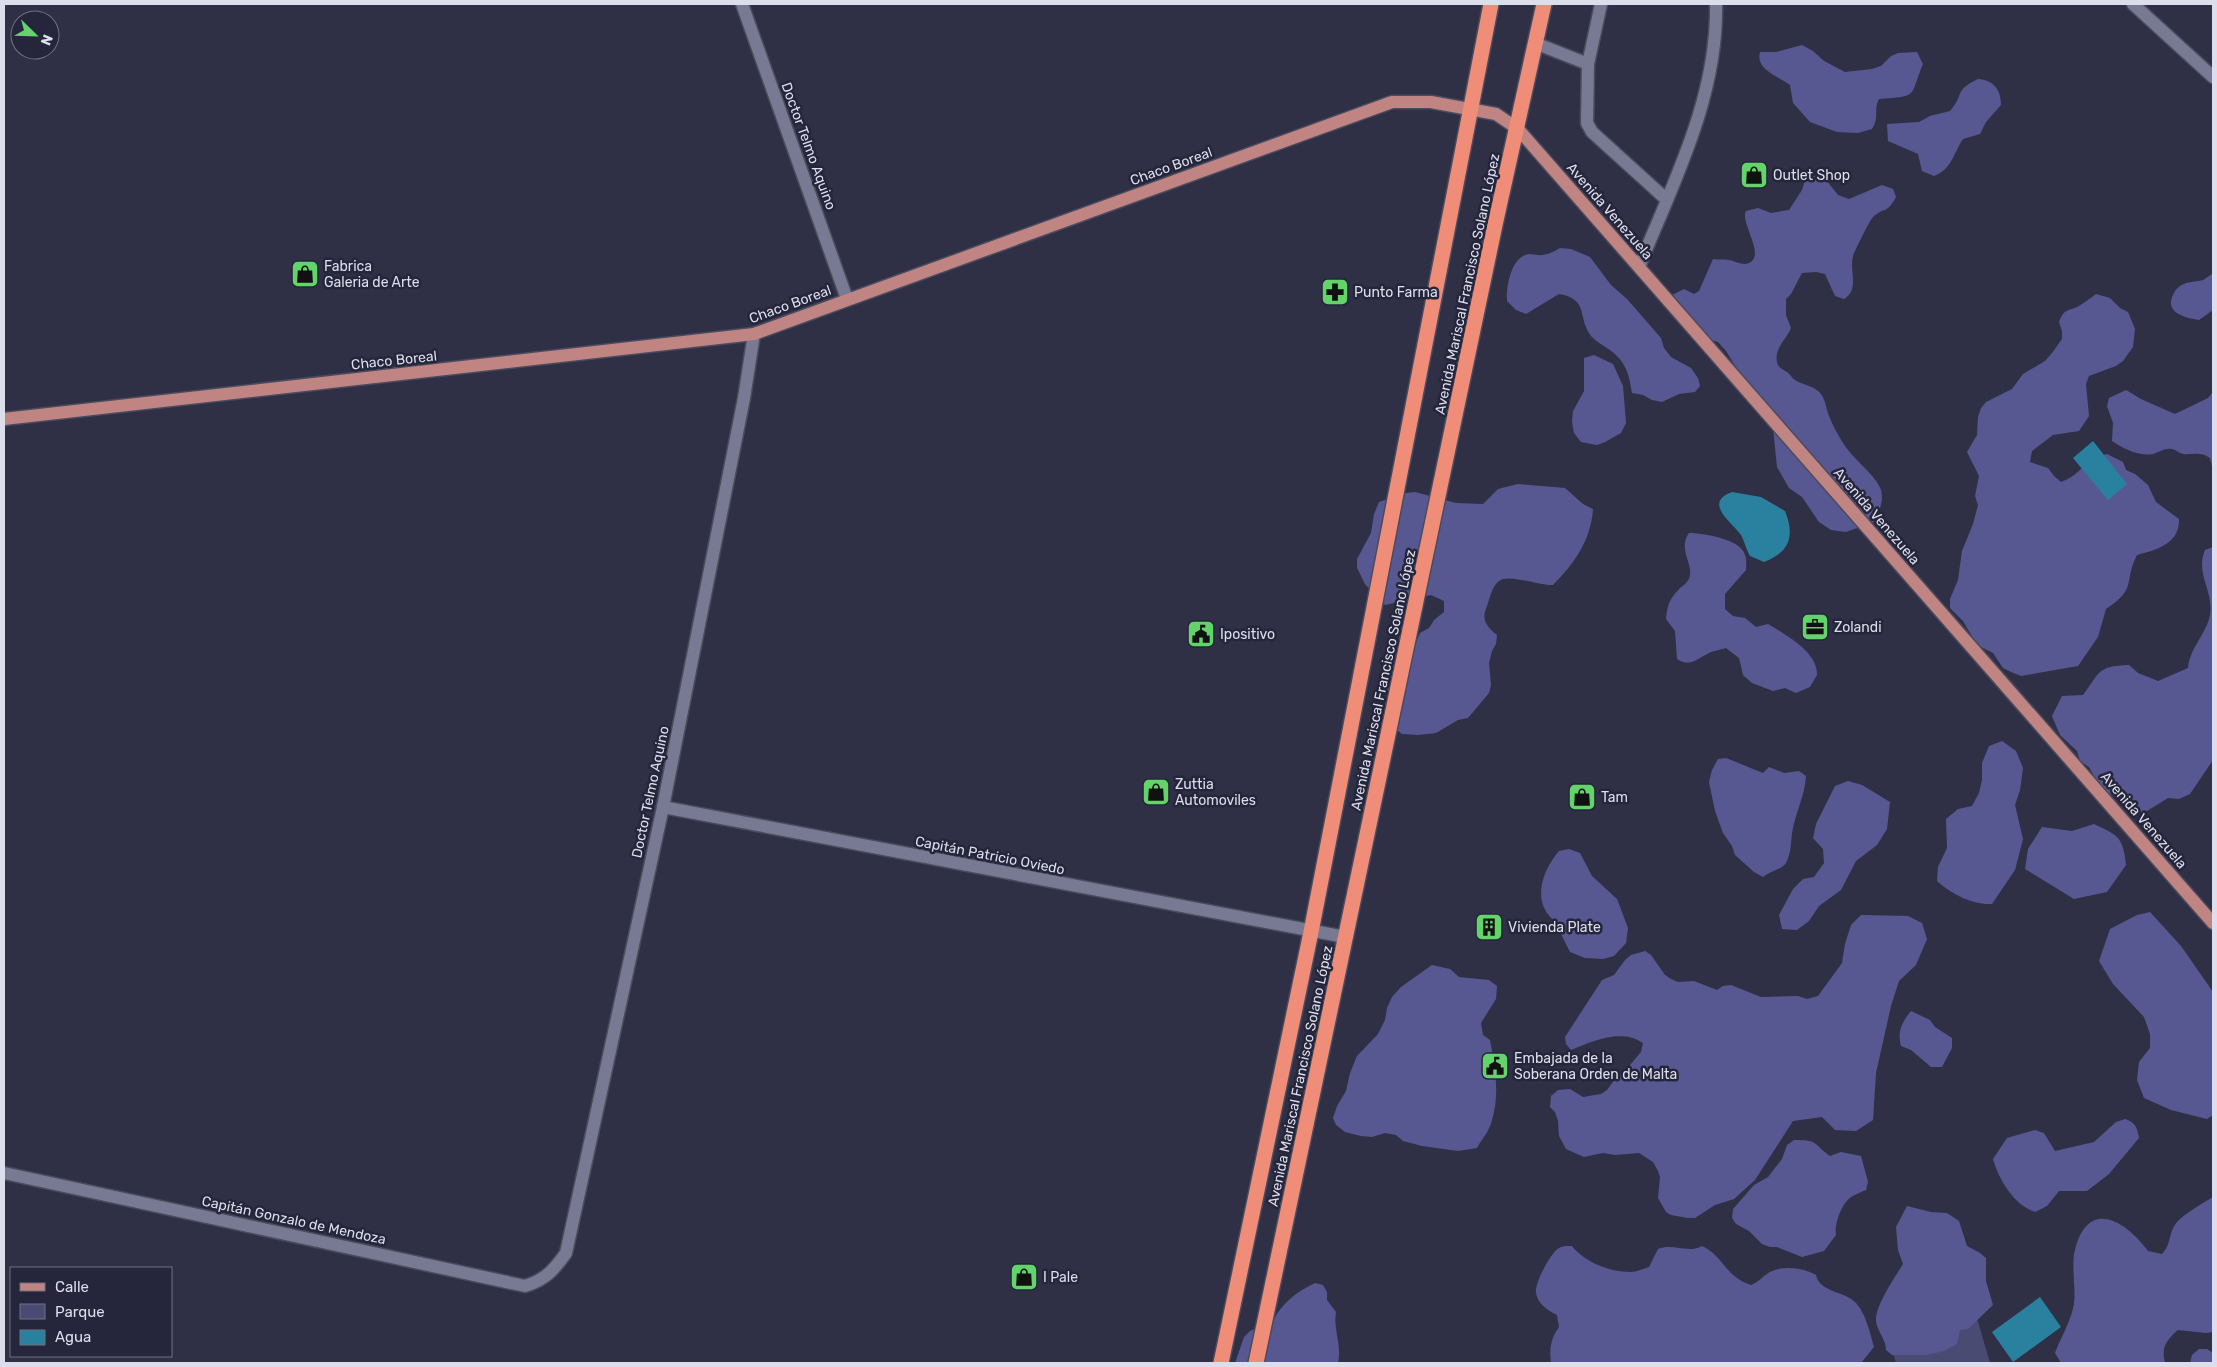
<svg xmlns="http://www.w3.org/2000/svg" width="2217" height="1367" viewBox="0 0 2217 1367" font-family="Rubik,sans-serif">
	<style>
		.green { fill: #4a4b72 }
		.forest { fill: #575892 }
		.water { fill: #29819f }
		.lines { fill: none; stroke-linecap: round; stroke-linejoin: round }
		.minor-casing { stroke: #4a4b5e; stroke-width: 15 }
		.major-casing { stroke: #4a4b5e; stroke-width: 15 }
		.highway-casing { stroke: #4a4b5e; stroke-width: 18 }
		.minor { stroke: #787a93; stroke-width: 12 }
		.major { stroke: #c08583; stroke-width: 12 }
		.highway { stroke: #f08d78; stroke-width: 15 }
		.labels { text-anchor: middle; stroke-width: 5; stroke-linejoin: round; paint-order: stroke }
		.street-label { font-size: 14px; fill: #dddeec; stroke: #25263b }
		.poi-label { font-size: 14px; fill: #dddeec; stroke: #25263b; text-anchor: start }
	</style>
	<rect width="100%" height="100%" fill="#2f3046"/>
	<!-- green -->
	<path class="green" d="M1972 1301 1990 1363H1896L1885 1327Z"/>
	<!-- forest -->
	<g class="forest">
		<path d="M1802 45 1813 51 1824 61 1845 72 1872 69 1881 66 1891 56 1898 53 1917 52 1923 64C1909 97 1920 96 1879 99 1873 110 1880 116 1872 129L1858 133 1837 132 1810 122 1793 103 1790 85C1778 76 1755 70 1760 52H1776Z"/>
		<path d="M1978 79C1994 80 2001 90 2001 105L1986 122 1980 134 1963 139C1953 154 1952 169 1934 176L1922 171 1918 154 1888 141 1887 124 1919 122 1930 116 1950 111C1965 94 1953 91 1978 79Z"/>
		<path d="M1812 176H1823L1838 195 1849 199 1882 185 1893 189 1896 197C1887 214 1884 207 1873 217 1870 220 1854 252 1853 256 1849 272 1860 289 1844 299L1835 296 1825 274 1816 272 1802 273 1791 294 1786 299V315L1791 328C1787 339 1774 348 1777 362 1778 368 1783 369 1787 372 1790 374 1792 378 1795 380 1803 385 1815 386 1821 394 1826 401 1826 409 1829 416 1833 426 1839 437 1845 446 1855 461 1876 475 1881 490 1884 501 1879 513 1874 522L1846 532 1831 530 1819 522 1802 497 1789 488 1777 467 1773 428 1726 351 1718 342 1688 334 1670 296 1684 289 1694 294 1699 291 1713 259C1718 260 1724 259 1729 260 1734 261 1740 264 1745 264 1770 260 1739 223 1746 211L1758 208 1771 213 1789 210 1802 190 1806 177Z"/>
		<path d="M1560 248 1571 249 1590 257 1611 285 1627 299 1661 338 1664 348 1671 357 1691 368 1698 378 1700 386 1695 392 1679 394 1662 402 1652 400 1643 395 1632 393C1629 372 1625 360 1607 348 1600 343 1593 340 1589 333 1578 315 1588 299 1559 294L1526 314 1516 310 1507 301C1506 287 1511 256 1529 254 1532 254 1535 255 1537 255 1546 256 1553 252 1560 248Z"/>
		<path d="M2213 273V310L2199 320C2186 318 2164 313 2173 295 2175 290 2179 286 2184 284 2190 281 2198 282 2203 280 2207 278 2210 275 2213 273Z"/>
		<path d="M2096 294 2110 298 2120 308 2128 312 2135 329 2133 347 2123 361 2116 366 2089 376 2086 384 2089 416 2079 431 2053 435 2032 451 2030 462 2048 468 2054 476 2061 482C2081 475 2084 459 2107 454L2123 462 2126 470 2135 474 2148 485 2156 502 2179 519C2180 544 2156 550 2137 555 2123 583 2138 588 2106 609L2098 637 2078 666 2021 676 2011 672 2003 668 1993 653 1977 645 1963 621 1950 608V599L1958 580 1962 551 1973 524 1978 505 1975 496 1979 476 1967 452 1977 435 1978 417 1981 408 1986 402 2012 389 2023 374 2045 361 2052 353 2062 339V331L2059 322C2065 307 2068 312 2079 306 2085 302 2091 298 2096 294Z"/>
		<path d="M1594 355 1613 364 1623 386 1626 423 1621 433 1605 442 1597 445 1581 442 1574 433 1572 422 1573 411 1584 391V358Z"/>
		<path d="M2126 390 2141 399 2175 414 2208 398 2213 392V470L2210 458C2200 451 2194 455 2183 454 2179 453 2176 450 2172 449 2164 448 2160 452 2153 454 2140 457 2122 448 2112 441L2113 423 2107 406 2109 398Z"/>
		<path d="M1518 484 1565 488 1583 504 1593 509C1591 540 1574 564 1553 585 1540 586 1508 573 1499 581 1492 586 1490 598 1487 606 1481 620 1486 626 1497 635L1496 644 1492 651 1489 663 1491 685 1489 693 1468 718 1458 720 1436 733 1418 735 1402 734 1397 730 1390 717 1399 703 1385 689C1385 675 1385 666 1393 654L1405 658 1412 652 1420 633 1429 628 1434 620 1444 612V601L1431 595 1385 605 1365 584 1357 568V559L1371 533 1374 514 1379 502 1406 493 1415 492 1456 503 1483 504 1498 489Z"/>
		<path d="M1689 533C1703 533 1741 539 1745 555 1747 559 1746 566 1746 570L1725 594V609L1733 616 1745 618 1756 627 1768 624C1786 635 1818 652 1817 675L1810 687 1796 693 1785 688 1773 691 1752 683 1743 675 1739 658 1726 648C1720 650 1712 651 1707 654 1696 660 1689 667 1677 659L1675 631 1666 619C1668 603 1669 600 1680 588 1683 586 1687 582 1689 579 1695 565 1677 550 1689 533Z"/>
		<path d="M2213 547V760L2190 794 2179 799 2168 798 2147 811 2135 813 2127 808 2119 799 2101 789 2089 767 2080 761 2077 751 2060 735 2052 716 2062 696 2083 695C2100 673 2096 666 2129 665L2138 673 2158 681 2188 668C2190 647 2206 635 2210 615 2214 591 2195 574 2205 550Z"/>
		<path d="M2002 741 2016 751 2023 768 2020 790 2015 805 2023 839 2015 870 1992 904C1973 905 1951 894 1937 881L1938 867 1947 848 1946 819 1958 809 1972 806 1979 793 1982 780V763L1989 746Z"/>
		<path d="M1726 758 1763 773 1769 767 1784 773 1799 771 1806 776C1805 796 1795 813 1792 833 1791 842 1791 854 1786 863 1781 870 1770 871 1763 877L1754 872 1735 855 1732 846 1723 833 1715 811 1709 782 1712 770 1718 759Z"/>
		<path d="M1848 781 1862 785 1890 802 1887 829 1877 845 1856 861 1841 890 1819 906 1809 921 1797 930 1782 929 1779 915 1793 889 1803 879 1814 877 1824 863 1823 849 1813 838 1816 824 1835 786Z"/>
		<path d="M2094 824C2119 836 2123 837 2126 865L2107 892 2074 899 2025 869 2028 849 2042 827 2072 831Z"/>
		<path d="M1569 849 1580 853 1592 876 1617 899 1628 928 1626 943 1614 956 1603 959 1585 958 1570 952 1561 934 1559 924C1530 906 1541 872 1559 851Z"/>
		<path d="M2150 912 2181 946 2213 992V1115L2207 1119 2171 1110 2144 1098 2137 1080 2139 1062 2150 1048V1034L2144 1017 2113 984 2099 961 2110 929 2137 915Z"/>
		<path d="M1861 915 1908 916 1922 923 1927 939 1916 965 1899 981 1891 1006 1876 1073 1873 1120 1856 1131 1835 1130 1822 1117 1793 1121 1755 1180 1734 1199 1715 1205 1695 1218H1688L1671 1215 1666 1212 1658 1198 1660 1177 1658 1171 1653 1162 1639 1153 1615 1155 1603 1153 1584 1157 1566 1149 1559 1136 1558 1121 1555 1112 1550 1107 1551 1096 1558 1090 1570 1089 1583 1097 1601 1094 1607 1090 1618 1075 1625 1071 1641 1052 1643 1043C1622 1028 1592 1041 1571 1050L1566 1044 1565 1037 1602 980 1614 975 1625 960 1631 955 1645 951 1651 955 1665 975 1671 979 1678 982 1694 981 1717 990 1723 986 1731 985 1761 997 1798 996 1807 999 1818 996 1842 963 1845 944 1851 925Z"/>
		<path d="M1432 965 1450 969 1459 977 1489 980 1497 986 1496 999 1481 1023 1483 1035 1490 1040C1495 1067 1500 1093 1492 1120 1490 1130 1482 1139 1477 1148L1458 1151 1422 1146 1403 1141 1396 1135 1385 1133 1372 1137 1361 1136 1345 1132 1336 1125 1333 1118 1337 1106 1346 1091 1350 1073 1357 1056 1378 1034 1385 1020 1387 1008 1392 997 1401 987Z"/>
		<path d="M1911 1011 1930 1020 1935 1027 1952 1038V1048L1942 1067H1931L1911 1050 1901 1046C1897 1032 1902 1022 1911 1011Z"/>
		<path d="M2125 1119C2135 1122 2137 1127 2139 1138L2109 1174 2087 1191H2059L2047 1206 2035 1212C2014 1205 1999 1180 1993 1159L2007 1138 2035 1130 2044 1133 2055 1151 2094 1142 2116 1122Z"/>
		<path d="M1794 1140C1819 1140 1812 1143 1830 1156L1841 1152 1861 1156 1868 1182 1866 1190C1861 1192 1856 1194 1851 1197 1842 1203 1834 1224 1836 1235L1824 1251 1802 1257 1777 1247H1770L1762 1244 1749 1231 1736 1224 1732 1218 1733 1209 1754 1185 1768 1177 1782 1159 1787 1145Z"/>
		<path d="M2213 1197V1332L2206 1333 2178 1330C2166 1340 2161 1348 2165 1363H2061L2055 1353C2061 1337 2071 1321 2074 1304 2076 1288 2071 1264 2075 1250 2088 1197 2126 1221 2148 1251L2162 1254C2172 1243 2168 1233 2177 1222 2184 1214 2203 1203 2213 1197Z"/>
		<path d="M1907 1206 1931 1212 1947 1213 1959 1221 1967 1246 1980 1253 1986 1258V1281L1993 1305 1968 1329 1960 1330 1957 1344 1944 1351 1926 1355H1892L1886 1350C1886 1339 1877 1331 1876 1321 1875 1306 1895 1277 1903 1264L1898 1250 1896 1227Z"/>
		<path d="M1566 1246H1572C1584 1262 1610 1272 1630 1272 1636 1272 1643 1269 1649 1267L1658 1249C1674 1243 1687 1254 1702 1246 1724 1256 1724 1276 1751 1285 1759 1282 1763 1276 1770 1272 1783 1265 1804 1268 1816 1275 1820 1293 1845 1291 1856 1303 1866 1314 1870 1333 1874 1347L1861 1363H1551C1549 1349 1551 1338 1559 1327L1557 1315C1547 1310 1538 1304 1536 1293 1534 1284 1551 1252 1559 1248 1560 1247 1565 1246 1566 1246Z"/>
		<path d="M1315 1283 1323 1285 1327 1292V1300L1336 1312C1333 1330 1342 1345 1338 1363H1235L1244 1337 1250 1331 1273 1321C1282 1303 1296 1292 1315 1283Z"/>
		<path d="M2199 1349H2207L2213 1353V1363H2190L2192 1355Z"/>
	</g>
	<!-- water -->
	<g class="water">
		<path d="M2093 441 2127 484 2108 500 2073 458Z"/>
		<path d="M1732 492 1761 497 1785 511C1795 536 1790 552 1764 562L1750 556C1746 549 1744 540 1741 535 1733 523 1702 503 1732 492Z"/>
		<path d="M2040 1297 2061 1327 2013 1362 1992 1332Z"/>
	</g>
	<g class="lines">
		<!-- minor casing -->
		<g class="minor-casing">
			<g id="minor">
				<path d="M742 4 847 299"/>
				<path d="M1601 4 1588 64 1587 123 1592 132 1667 200"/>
				<path d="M2133 4 2213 77"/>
				<path d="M1535 43 1588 64"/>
				<path d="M1639 267C1673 183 1718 97 1716 4"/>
				<path d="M663 807 1345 937"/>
				<path d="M4 1173 525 1286C545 1280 554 1270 566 1253L663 807 744 398 754 334"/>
			</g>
		</g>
		<!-- major casing -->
		<g class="major-casing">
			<path id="major" d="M4 419 754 334 1392 102H1431L1496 114 1518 129 2213 923"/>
		</g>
		<!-- highway casing -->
		<g class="highway-casing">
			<g id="highway">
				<path d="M1221 1363 1311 932 1491 4"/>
				<path d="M1256 1363 1495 225 1544 4"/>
			</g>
		</g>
		<!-- minor -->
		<use href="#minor" class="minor"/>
		<!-- major -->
		<use href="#major" class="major"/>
		<!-- highway -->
		<use href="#highway" class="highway"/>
	</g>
	<!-- icons -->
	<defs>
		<g id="shop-square" transform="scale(1.4375)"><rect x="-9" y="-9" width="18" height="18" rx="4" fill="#62d469" stroke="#25263b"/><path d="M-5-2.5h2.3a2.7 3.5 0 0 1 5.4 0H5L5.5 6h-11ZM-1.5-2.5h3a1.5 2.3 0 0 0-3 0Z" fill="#111"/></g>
		<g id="pharmacy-square" transform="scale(1.4375)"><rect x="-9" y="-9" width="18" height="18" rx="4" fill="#62d469" stroke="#25263b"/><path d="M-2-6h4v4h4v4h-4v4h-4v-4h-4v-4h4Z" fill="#111"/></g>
		<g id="office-square" transform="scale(1.4375)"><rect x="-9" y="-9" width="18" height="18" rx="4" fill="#62d469" stroke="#25263b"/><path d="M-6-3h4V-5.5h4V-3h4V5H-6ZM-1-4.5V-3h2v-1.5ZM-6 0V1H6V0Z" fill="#111"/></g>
		<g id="civic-square" transform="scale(1.4375)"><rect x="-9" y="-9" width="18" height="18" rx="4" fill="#62d469" stroke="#25263b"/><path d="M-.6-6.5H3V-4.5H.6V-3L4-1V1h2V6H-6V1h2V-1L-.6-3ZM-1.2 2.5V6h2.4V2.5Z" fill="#111"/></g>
		<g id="building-square" transform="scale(1.4375)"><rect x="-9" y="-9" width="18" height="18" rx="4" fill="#62d469" stroke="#25263b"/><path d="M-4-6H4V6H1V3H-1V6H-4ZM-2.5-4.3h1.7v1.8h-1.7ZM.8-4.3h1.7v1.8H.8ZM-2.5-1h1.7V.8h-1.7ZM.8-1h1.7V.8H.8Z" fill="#111"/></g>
	</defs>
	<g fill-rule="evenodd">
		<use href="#shop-square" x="1754" y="175"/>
		<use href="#shop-square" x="305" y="274"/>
		<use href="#pharmacy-square" x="1335" y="292"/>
		<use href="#office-square" x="1815" y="627"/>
		<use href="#civic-square" x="1201" y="634"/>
		<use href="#shop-square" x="1156" y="792"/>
		<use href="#shop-square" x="1582" y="797"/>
		<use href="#building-square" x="1489" y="927"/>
		<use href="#civic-square" x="1495" y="1066"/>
		<use href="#shop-square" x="1024" y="1277"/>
	</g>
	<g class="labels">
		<!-- street labels -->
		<g class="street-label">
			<text transform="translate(809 146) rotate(70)" y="5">Doctor Telmo Aquino</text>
			<text transform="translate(1171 166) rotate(-20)" y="5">Chaco Boreal</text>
			<text transform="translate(1610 211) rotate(49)" y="5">Avenida Venezuela</text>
			<text transform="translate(1467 284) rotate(-78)" y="5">Avenida Mariscal Francisco Solano López</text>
			<text transform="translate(790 304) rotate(-20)" y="5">Chaco Boreal</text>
			<text transform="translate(394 360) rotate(-6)" y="5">Chaco Boreal</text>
			<text transform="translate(1877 516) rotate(49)" y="5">Avenida Venezuela</text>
			<text transform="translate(1383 680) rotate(-78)" y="5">Avenida Mariscal Francisco Solano López</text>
			<text transform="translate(650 792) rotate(-78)" y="5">Doctor Telmo Aquino</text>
			<text transform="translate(2144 820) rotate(49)" y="5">Avenida Venezuela</text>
			<text transform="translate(990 855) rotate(11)" y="5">Capitán Patricio Oviedo</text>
			<text transform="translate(1300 1076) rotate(-78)" y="5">Avenida Mariscal Francisco Solano López</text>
			<text transform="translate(294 1220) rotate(12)" y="5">Capitán Gonzalo de Mendoza</text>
		</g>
		<!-- poi labels -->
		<g class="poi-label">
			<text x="1773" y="180">Outlet Shop</text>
			<text x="324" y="271">Fabrica<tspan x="324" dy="16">Galeria de Arte</tspan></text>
			<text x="1354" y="297">Punto Farma</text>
			<text x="1834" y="632">Zolandi</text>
			<text x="1220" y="639">Ipositivo</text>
			<text x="1175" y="789">Zuttia<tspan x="1175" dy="16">Automoviles</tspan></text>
			<text x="1601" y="802">Tam</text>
			<text x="1508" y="932">Vivienda Plate</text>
			<text x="1514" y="1063">Embajada de la<tspan x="1514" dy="16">Soberana Orden de Malta</tspan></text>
			<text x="1043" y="1282">I Pale</text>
		</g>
	</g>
	<!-- border -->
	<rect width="2217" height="1367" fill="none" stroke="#dddeec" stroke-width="10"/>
	<!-- legend -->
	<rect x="10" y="1267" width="162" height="90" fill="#25263b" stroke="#6f7082"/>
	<rect x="20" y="1283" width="25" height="8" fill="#c08583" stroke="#6f7082"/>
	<text x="55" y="1292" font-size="15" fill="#dddeec">Calle</text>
	<rect x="20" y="1304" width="25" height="15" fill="#4a4b72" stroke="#6f7082"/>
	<text x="55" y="1317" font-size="15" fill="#dddeec">Parque</text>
	<rect x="20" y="1330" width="25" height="15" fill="#29819f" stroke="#6f7082"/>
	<text x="55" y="1342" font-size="15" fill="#dddeec">Agua</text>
	<!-- north arrow -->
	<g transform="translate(35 35) rotate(113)"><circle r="24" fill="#25263b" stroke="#6f7082"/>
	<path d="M0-4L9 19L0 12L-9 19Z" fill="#62d469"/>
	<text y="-8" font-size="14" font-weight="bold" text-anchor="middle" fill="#dddeec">N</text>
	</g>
</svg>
